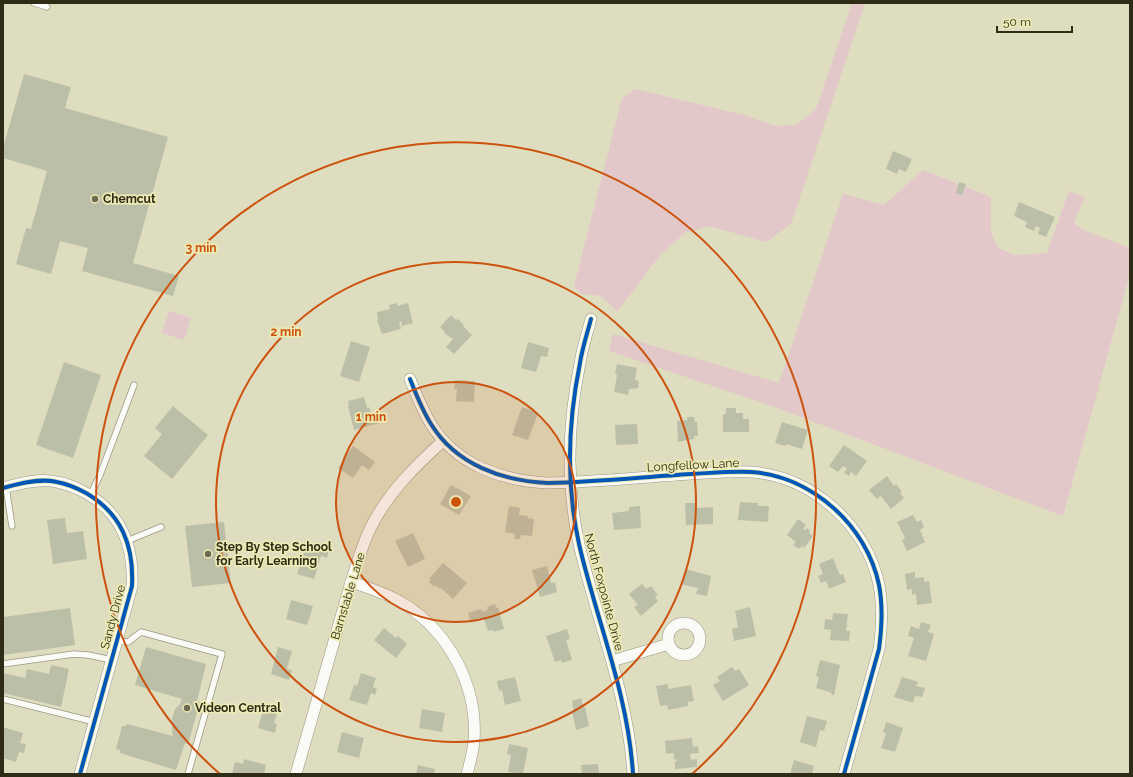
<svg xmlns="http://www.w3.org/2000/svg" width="1133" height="777" viewBox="0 0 1133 777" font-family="Raleway,sans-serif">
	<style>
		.green { fill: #e3c8c9 }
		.building { fill: #bcbfa7 }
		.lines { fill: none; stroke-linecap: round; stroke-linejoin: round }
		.service-casing { stroke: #999781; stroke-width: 7 }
		.minor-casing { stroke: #999781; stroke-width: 12 }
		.service { stroke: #fafaf6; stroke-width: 5.5 }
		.minor { stroke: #fafaf6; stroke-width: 11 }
		.cycleway-casing { stroke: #ece9b3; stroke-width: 6 }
		.cycleway { stroke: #0057b8; stroke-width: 4 }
		.ring { fill: none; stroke: #cc520e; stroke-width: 2 }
		.poi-dot { fill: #6c6a52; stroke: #ece9b3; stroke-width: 1.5 }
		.labels { text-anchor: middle; stroke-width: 3.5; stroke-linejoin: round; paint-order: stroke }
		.poi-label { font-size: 12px; font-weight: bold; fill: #2e2c17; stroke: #ece9b3; text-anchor: start }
		.street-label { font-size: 12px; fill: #2e2c17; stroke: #ece9b3 }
		.centre { fill: #cc520e; stroke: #ece9b3; stroke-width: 2 }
		.ring-label { font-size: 12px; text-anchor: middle; font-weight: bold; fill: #cc520e; stroke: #ece9b3; stroke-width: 3.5; stroke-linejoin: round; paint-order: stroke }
	</style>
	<rect width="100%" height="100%" fill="#dfddc0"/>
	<!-- green -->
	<g class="green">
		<path d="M852 3H865L791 224 766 242 709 226 685 233 660 255 617 312C603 297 604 294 582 295L574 286 622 98 635 89 744 115 776 126 796 125 816 109Z"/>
		<path d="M923 170 991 197V233L998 248 1015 255 1047 253 1069 191 1085 197 1074 223 1084 230 1130 248V274L1063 516 772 406 609 351 613 334 779 383 843 194 884 205Z"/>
		<path d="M169 311 191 318 184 340 162 333Z"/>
	</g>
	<!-- building -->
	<g class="building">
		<path d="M24 74 71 87 65 108 168 137 133 263 179 276 173 296 82 271 88 248 60 241 51 274 16 264 26 228 31 229 47 171 3 158V148Z"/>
		<path d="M893 151 912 159 906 172 899 169 897 174 886 169Z"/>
		<path d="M959 182 966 184 962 195 956 193Z"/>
		<path d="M1019 202 1055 217 1046 237 1038 234 1040 228 1036 226 1034 231 1025 227 1027 222 1014 216Z"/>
		<path d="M397 303V306L408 303 413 323 402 326 401 321 399 322 401 329 382 334 377 320 378 319 377 312 390 309 389 305Z"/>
		<path d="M451 315 456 320 458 319 464 325 463 326 472 335 454 354 446 347 453 339 444 333 445 332 440 327Z"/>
		<path d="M351 341 370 347 359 382 340 376Z"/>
		<path d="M528 342 549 348 547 357 541 356 536 372 521 368Z"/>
		<path d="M64 362 101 375 73 458 36 445Z"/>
		<path d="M617 364 637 368 635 380 639 381 638 388 629 389 628 395 614 392 617 375 615 374Z"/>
		<path d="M455 380 475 381 474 402 456 401 457 389H454Z"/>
		<path d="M364 397 367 408 369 407 371 413 377 412 380 423 354 430 348 406H349L348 401Z"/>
		<path d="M173 406 208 435 172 479 144 456 162 434 155 428Z"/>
		<path d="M522 407 538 413 528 440 512 435Z"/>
		<path d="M726 408H736V413H743V419H749V432H723V414H726Z"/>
		<path d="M687 417H694L695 422H697L698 436H694V439L678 442 677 421 687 420Z"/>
		<path d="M782 422 808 430 802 449 786 444 785 446 775 443Z"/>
		<path d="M637 424 638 444 616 445 615 425Z"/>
		<path d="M844 445 867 461 856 476 851 472 849 476 844 473 847 469 843 466 838 472 829 466Z"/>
		<path d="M353 446 375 462 369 470 362 465 353 478 338 468Z"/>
		<path d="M887 476 894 486 896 484 902 492 900 493 904 498 891 509 881 496 877 499 869 490Z"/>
		<path d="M451 485 471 496 459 515 440 504Z"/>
		<path d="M740 502 758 503V506H769L768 522 738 520Z"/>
		<path d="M685 503H696V508L713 507V524L686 525Z"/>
		<path d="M509 506 520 508 519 515 528 516V518L534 519 532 536 521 535 520 539H514L515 534 505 532Z"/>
		<path d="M640 506 641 528 614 530 612 513 629 511V507Z"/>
		<path d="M913 515 917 522 921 520 924 527 920 530 925 542 907 551 902 540 905 538 897 522Z"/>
		<path d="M65 518 67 533 83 531 87 559 53 564 47 520Z"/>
		<path d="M798 519 806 525 803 529 805 530 807 528 810 531 809 533 813 536 804 548 802 546 799 549 793 545 796 542 787 535Z"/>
		<path d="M224 522 231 583 192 587 185 526Z"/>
		<path d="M413 533 425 559 408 567 395 541Z"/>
		<path d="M316 542 330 546 327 558 321 556 314 579 297 574 306 546 314 548Z"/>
		<path d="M833 558 840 575 843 574 846 582 829 589 826 581 821 583 818 576 823 574 819 564Z"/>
		<path d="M443 563 467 583 453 599 441 588 440 589 435 585 434 587 429 582 431 580 429 579Z"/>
		<path d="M547 566 551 583 555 582 557 592 540 597 532 570Z"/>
		<path d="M685 569 711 576 707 596 696 594 698 588 681 584Z"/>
		<path d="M915 572V578L924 577V582L929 581 932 603 917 605 916 594 912 595V589L907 590 905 574Z"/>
		<path d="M642 584 646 589 651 586 658 595 655 597 658 601 641 616 634 607 638 605 629 594Z"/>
		<path d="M291 600 313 606 307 625 286 619Z"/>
		<path d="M495 604 496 608 498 607 504 629 493 632V630L488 631 484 619 471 623 468 613 481 609 482 612 488 610 487 607Z"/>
		<path d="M750 607 756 636 734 641 732 629 738 627 735 611Z"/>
		<path d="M70 608 75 645 3 655V617Z"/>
		<path d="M833 613 848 614 846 631H850L849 641 830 640 831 630 824 629 825 619 832 620Z"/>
		<path d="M921 622 931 625 928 632 934 634 926 661 908 656 914 638 908 636 911 626 919 629Z"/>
		<path d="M384 628 396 638 398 636 407 644 396 658 374 640Z"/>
		<path d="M567 629 570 639 566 640 572 660 562 663 561 660 555 662 546 636Z"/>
		<path d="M146 647 206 664 197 701 200 702 188 744 185 743 176 770 120 753V750L116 749 122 726H126L127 724 173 736 172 730V719L175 709 181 703 180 702 182 699 135 685Z"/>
		<path d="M278 647 292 651 287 669 292 670 289 680 271 674Z"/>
		<path d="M820 660 840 665 834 695H831L832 693 816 688 819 677 816 676Z"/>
		<path d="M51 665 69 669 61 707 3 693V673L25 678 27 669 49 674Z"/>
		<path d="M732 667 735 671 739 669 749 685 723 701 713 685 720 681 717 677Z"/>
		<path d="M361 673 376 678 373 687 377 689 375 695 371 693 367 705 349 700 354 685 357 686Z"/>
		<path d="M515 677 521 701 505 705 502 690 499 691 497 681Z"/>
		<path d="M902 677 918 682 916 686 925 688 922 697 915 696 913 703 894 697Z"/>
		<path d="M668 684V689L691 685 694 701 688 702V706L668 710 667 705 660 706 656 686Z"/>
		<path d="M581 698 583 707H585L589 726 576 730 572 711H574L572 701Z"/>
		<path d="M265 703 279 707 274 723 277 724 275 733 258 728Z"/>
		<path d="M422 709 445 713 442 732 419 728Z"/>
		<path d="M807 716 827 721 824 731 820 730 816 747 800 742Z"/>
		<path d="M886 722 903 728 895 752 881 748 886 733 883 732Z"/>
		<path d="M3 727 23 733 20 743 26 744 24 753 19 752 16 762 3 758Z"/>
		<path d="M342 732 364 738 359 758 337 752Z"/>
		<path d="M692 738 693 747 698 746 699 753 690 754 691 760 697 759V767L675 769V762L677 761V759L674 760V753L666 754 665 741Z"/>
		<path d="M509 744 528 748 523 774 508 772 511 755 507 754Z"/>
		<path d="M244 759 266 765 264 774H232L235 762 243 764Z"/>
		<path d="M794 760 814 766 812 774H790Z"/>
		<path d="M598 764 599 773 582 774 581 765Z"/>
		<path d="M418 765 435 769 434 774H416Z"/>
	</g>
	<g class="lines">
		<!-- service casing -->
		<g class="service-casing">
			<g id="service">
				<path d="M34 3 47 7"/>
				<path d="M6 487 12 526"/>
				<path d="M90 496 100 475 134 385"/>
				<path d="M127 541 161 527"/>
				<path d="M117 641 128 642 141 632 222 654 188 774"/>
				<path d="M3 664 74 654 88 655 112 660"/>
				<path d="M3 699 95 722"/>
			</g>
		</g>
		<!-- minor casing -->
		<g class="minor-casing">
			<g id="minor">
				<path d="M591 319C587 334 582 349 580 363 568 422 566 485 579 544 597 622 628 693 633 774"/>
				<path d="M410 379C416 394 422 410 431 424 456 465 503 481 548 483 596 482 643 477 691 474 711 473 731 471 751 472 812 476 867 526 879 585 883 606 882 627 879 649L844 774"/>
				<path d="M3 488C20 483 40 478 57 482 67 484 77 488 86 493 122 514 134 546 132 586L80 774"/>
				<path d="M351 582C370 588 388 594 404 604 450 633 478 687 474 741 473 752 470 763 467 774"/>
				<circle cx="684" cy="639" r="16"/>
				<path d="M612 661 669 644"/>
				<path d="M296 774 351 582C357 564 362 545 371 527 388 493 415 466 443 441"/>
			</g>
		</g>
		<!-- service -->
		<use href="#service" class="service"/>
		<!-- minor -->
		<use href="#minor" class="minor"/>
		<!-- cycleway casing -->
		<g class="cycleway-casing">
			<g id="cycleway">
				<path d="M591 319C587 334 582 349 580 363 568 422 566 485 579 544 597 622 628 693 633 774"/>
				<path d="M410 379C416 394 422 410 431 424 456 465 503 481 548 483 596 482 643 477 691 474 711 473 731 471 751 472 812 476 867 526 879 585 883 606 882 627 879 649L844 774"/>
				<path d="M3 488C20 483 40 478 57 482 67 484 77 488 86 493 122 514 134 546 132 586L80 774"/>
			</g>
		</g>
		<!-- cycleway -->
		<use href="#cycleway" class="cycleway"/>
	</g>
	<!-- distance rings -->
	<circle cx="456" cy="502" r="120" fill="#cc520e" fill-opacity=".12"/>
	<g class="ring">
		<circle cx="456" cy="502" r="120"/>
		<circle cx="456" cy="502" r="240"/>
		<path d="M220 774A360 360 0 1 1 692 774"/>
	</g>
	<!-- markers -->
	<g class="poi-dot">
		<circle cx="95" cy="199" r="4"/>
		<circle cx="208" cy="554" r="4"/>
		<circle cx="187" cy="708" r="4"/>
	</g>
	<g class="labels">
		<!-- poi labels -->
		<g class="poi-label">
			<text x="103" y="203">Chemcut</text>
			<text x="216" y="551">Step By Step School<tspan x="216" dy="14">for Early Learning</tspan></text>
			<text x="195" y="712">Videon Central</text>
		</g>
		<!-- street labels -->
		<g class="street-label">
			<text transform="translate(693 465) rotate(-3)" y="4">Longfellow Lane</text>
			<text transform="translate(604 592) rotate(75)" y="4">North Foxpointe Drive</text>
			<text transform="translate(348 596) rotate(-73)" y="4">Barnstable Lane</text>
			<text transform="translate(113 617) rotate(-75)" y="4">Sandy Drive</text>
		</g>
	</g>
	<circle cx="456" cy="502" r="6" class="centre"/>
	<g class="ring-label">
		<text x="201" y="252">3 min</text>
		<text x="286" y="336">2 min</text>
		<text x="371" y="421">1 min</text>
	</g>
	<!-- border -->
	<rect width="1133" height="777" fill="none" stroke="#2e2c17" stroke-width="8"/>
	<!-- scale -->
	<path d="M997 26v6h75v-6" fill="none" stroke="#2e2c17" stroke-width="2"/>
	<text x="1003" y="26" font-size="12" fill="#2e2c17" stroke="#ece9b3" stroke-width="3" paint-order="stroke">50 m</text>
</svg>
